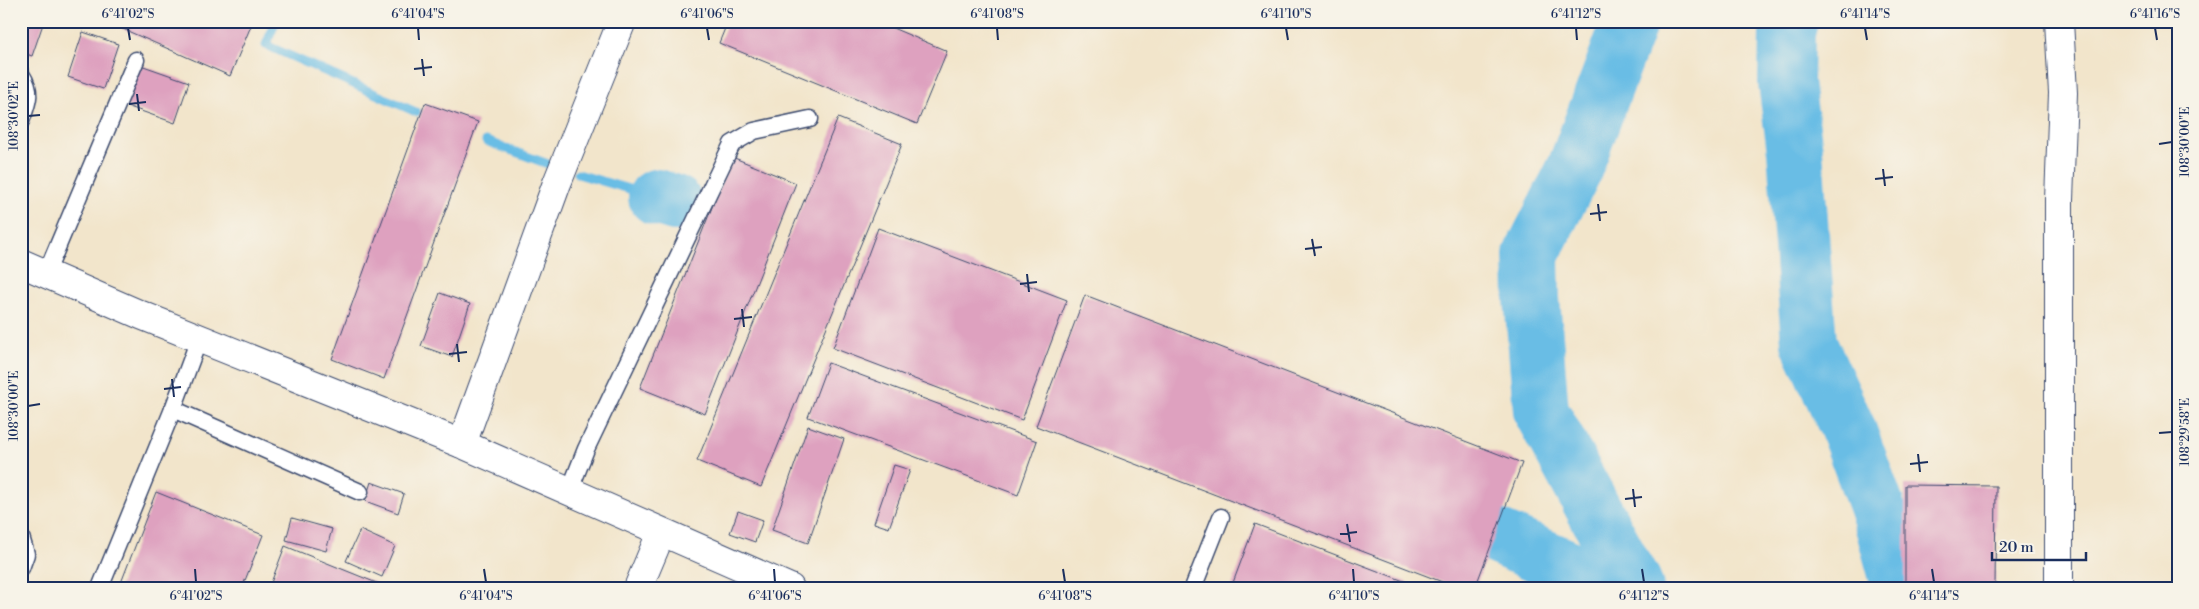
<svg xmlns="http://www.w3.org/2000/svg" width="2199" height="609" viewBox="0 0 2199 609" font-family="'Libre Bodoni',serif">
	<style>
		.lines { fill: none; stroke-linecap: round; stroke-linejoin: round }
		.stream { stroke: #69bde5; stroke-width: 9 }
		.river { stroke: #69bde5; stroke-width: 56 }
		.building { fill: #dea1bf }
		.lane-casing { stroke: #3b4a6e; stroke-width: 19 }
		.street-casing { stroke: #3b4a6e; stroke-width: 30 }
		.lane { stroke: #fff; stroke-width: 16 }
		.street { stroke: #fff; stroke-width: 28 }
		.ticks { fill: none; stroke: #1b2f5e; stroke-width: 2 }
		.neatline { fill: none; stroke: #1b2f5e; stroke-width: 2 }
		.ticks-label { font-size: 12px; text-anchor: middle; fill: #1b2f5e }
	</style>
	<rect width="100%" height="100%" fill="#f7f3e8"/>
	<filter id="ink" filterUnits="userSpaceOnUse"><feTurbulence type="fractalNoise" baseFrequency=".02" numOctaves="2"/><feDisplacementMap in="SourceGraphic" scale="10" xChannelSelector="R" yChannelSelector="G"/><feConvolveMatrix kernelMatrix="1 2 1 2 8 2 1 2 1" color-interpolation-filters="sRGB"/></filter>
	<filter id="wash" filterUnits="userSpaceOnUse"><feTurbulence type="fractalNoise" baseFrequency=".0096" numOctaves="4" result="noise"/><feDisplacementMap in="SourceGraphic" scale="20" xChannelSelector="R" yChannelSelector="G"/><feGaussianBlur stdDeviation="1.12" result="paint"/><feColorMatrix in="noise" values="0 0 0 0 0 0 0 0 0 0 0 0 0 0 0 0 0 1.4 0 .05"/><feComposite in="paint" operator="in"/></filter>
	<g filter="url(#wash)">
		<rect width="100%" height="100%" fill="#f2e5cb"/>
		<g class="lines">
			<!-- stream -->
			<g class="stream">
				<path d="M276 21 266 45 416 112"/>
				<path d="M486 141 548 164"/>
				<path d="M578 174 656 197"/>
			</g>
			<!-- river -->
			<g class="river">
				<path d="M1630 21 1574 170 1531 255 1532 298 1541 411 1636 588"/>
				<path d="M1790 21 1787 33 1786 83 1795 151 1809 343 1848 429 1881 519 1900 588"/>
				<path d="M656 197 675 203"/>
				<path d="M1497 537 1597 580 1634 582"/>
			</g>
		</g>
		<g id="blocks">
			<!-- building -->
			<g class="building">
				<path d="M21 21H44L32 56 21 52Z"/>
				<path d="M116 21H253L230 76 114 25Z"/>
				<path d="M728 21H876L947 51 917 124 719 43Z"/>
				<path d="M83 32 118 44 103 89 68 77Z"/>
				<path d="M135 63 189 82 175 123 121 104Z"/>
				<path d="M425 103 478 122 384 379 332 359Z"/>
				<path d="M838 118 902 144 761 487 697 461Z"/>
				<path d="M732 157 796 183 705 414 640 388Z"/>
				<path d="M878 228 1067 300 1022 420 833 348Z"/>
				<path d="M440 293 470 304 452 357 421 346Z"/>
				<path d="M1085 295 1522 463 1475 588H1458L1036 426Z"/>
				<path d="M828 363 1037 441 1018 495 808 417Z"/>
				<path d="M808 426 844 439 808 543 772 530Z"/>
				<path d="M894 465 910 470 889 528 874 523Z"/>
				<path d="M371 482 404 494 398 513 365 501Z"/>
				<path d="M1905 485 1996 486 1995 588H1905Z"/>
				<path d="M156 492 263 535 242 588H119Z"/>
				<path d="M738 511 763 520 755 542 730 533Z"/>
				<path d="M292 518 332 529 326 551 286 540Z"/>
				<path d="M1255 524 1422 588H1231Z"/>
				<path d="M360 530 395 546 382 577 346 561Z"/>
				<path d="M285 546 389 588H269Z"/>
			</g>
		</g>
	</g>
	<g filter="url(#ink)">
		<use href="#blocks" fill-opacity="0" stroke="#3b4a6e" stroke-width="1"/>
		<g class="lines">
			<!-- lane casing -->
			<g class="lane-casing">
				<g id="lane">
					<path d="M21 74C33 92 28 102 21 121"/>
					<path d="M46 274 136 60"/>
					<path d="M173 409 360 492"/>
					<path d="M569 492 586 449 732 144 754 131 810 119"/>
					<path d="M21 537 26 554 21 568"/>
					<path d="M100 588 173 409 199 339"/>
					<path d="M1193 588 1221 517"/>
				</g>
			</g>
			<!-- street casing -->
			<g class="street-casing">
				<g id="street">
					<path d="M21 263 141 315 462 444 790 588"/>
					<path d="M462 444 557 183 622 21"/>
					<path d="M638 588 661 533"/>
					<path d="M2059 588V200L2063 93 2059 21"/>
				</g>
			</g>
			<!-- lane -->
			<use href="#lane" class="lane"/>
			<!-- street -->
			<use href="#street" class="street"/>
		</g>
	</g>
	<!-- ticks -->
	<path class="ticks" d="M128 28 130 40M418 28 419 40M707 28 709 40M997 28 998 40M1286 28 1288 40M1576 28 1577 40M1865 28 1867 40M2155 28 2157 40M422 59 424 76M414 69 432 67M137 94 139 111M129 104 146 102M28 116 40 115M2159 144 2172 142M1883 169 1885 186M1875 179 1893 177M1598 204 1600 221M1590 214 1607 212M1312 239 1315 256M1305 249 1322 247M1027 274 1029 292M1020 284 1037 282M742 309 744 327M734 319 752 317M457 344 459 362M449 354 467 352M172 379 174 397M164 389 181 387M28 406 40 404M2159 433 2172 432M1918 454 1920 472M1910 464 1928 462M1633 489 1635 507M1625 499 1642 497M1347 524 1350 542M1340 534 1357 532M195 569 196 582M484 569 486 582M774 569 775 582M1063 569 1065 582M1353 569 1354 582M1642 569 1644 582M1932 569 1934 582"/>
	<!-- margin -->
	<rect width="2199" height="609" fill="none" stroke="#f7f3e8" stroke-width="55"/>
	<!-- scale -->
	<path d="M1992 552v8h94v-8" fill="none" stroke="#1b2f5e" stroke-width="2.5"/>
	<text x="1999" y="552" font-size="15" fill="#1b2f5e" stroke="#f7f3e8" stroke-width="4" paint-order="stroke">20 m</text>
	<rect x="28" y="28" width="2144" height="554" class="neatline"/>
	<g class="ticks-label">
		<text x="128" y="18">6°41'02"S</text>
		<text x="418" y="18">6°41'04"S</text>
		<text x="707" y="18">6°41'06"S</text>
		<text x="997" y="18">6°41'08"S</text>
		<text x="1286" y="18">6°41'10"S</text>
		<text x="1576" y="18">6°41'12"S</text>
		<text x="1865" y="18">6°41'14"S</text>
		<text x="2155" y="18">6°41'16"S</text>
		<text transform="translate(14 116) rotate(-90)" y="4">108°30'02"E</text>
		<text transform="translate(2185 142) rotate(-90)" y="4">108°30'00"E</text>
		<text transform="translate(14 406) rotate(-90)" y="4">108°30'00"E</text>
		<text transform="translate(2185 432) rotate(-90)" y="4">108°29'58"E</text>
		<text x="196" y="600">6°41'02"S</text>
		<text x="486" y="600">6°41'04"S</text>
		<text x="775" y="600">6°41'06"S</text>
		<text x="1065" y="600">6°41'08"S</text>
		<text x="1354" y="600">6°41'10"S</text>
		<text x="1644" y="600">6°41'12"S</text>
		<text x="1934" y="600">6°41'14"S</text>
	</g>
</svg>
